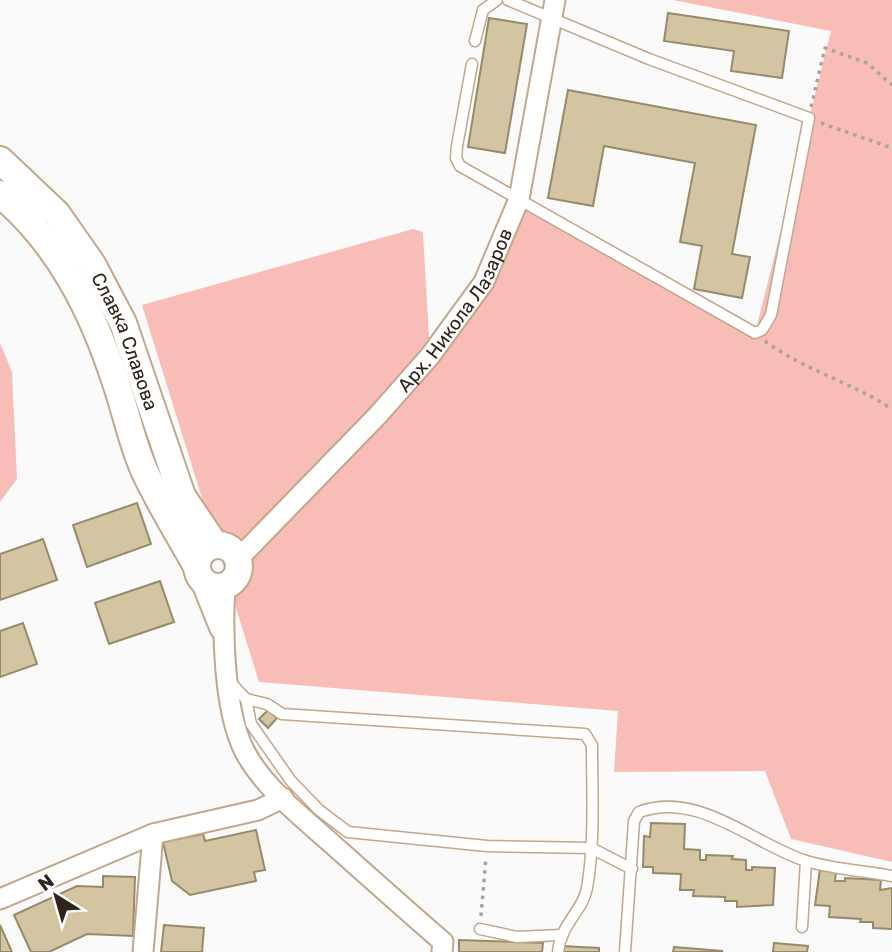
<svg xmlns="http://www.w3.org/2000/svg" width="892" height="952" viewBox="0 0 892 952" font-family="Rubik,sans-serif">
	<style>
		.green { fill: #f9bdb8 }
		.building { fill: #d3c5a1; stroke: #978a69; stroke-width: 2 }
		.lines { fill: none; stroke-linecap: round; stroke-linejoin: round }
		.lane-casing { stroke: #c2a78b; stroke-width: 13 }
		.street-casing { stroke: #c2a78b; stroke-width: 23 }
		.secondary-casing { stroke: #c2a78b; stroke-width: 30 }
		.path { stroke: #a7a39e; stroke-width: 3.5; stroke-dasharray: 3.5 5; stroke-linecap: butt }
		.lane { stroke: #fff; stroke-width: 10 }
		.street { stroke: #fff; stroke-width: 19 }
		.secondary { stroke: #fff; stroke-width: 26 }
		.labels { text-anchor: middle; stroke-width: 7; stroke-linejoin: round; paint-order: stroke }
		.street-label { font-size: 19px; fill: #2e2419; stroke: #fff }
	</style>
	<rect width="100%" height="100%" fill="#fafafa"/>
	<!-- green -->
	<g class="green">
		<path d="M673 0H892V862L791 839 765 771 614 772 618 711 259 682 142 305 413 229 423 232 430 355 459 320 519 199 755 333 831 31Z"/>
		<path d="M0 343 12 372 17 479 0 502Z"/>
	</g>
	<!-- building -->
	<g class="building">
		<path d="M668 13 789 31 782 78 731 71 734 51 664 41Z"/>
		<path d="M489 18 527 24 505 153 468 147Z"/>
		<path d="M568 90 756 125 732 254 750 257 742 298 694 289 702 246 680 242 695 163 604 146 593 206 548 198Z"/>
		<path d="M137 503 151 544 87 567 73 525Z"/>
		<path d="M43 539 57 580 0 600V554Z"/>
		<path d="M160 581 174 622 109 644 95 603Z"/>
		<path d="M23 623 37 664 0 677V631Z"/>
		<path d="M268 710 277 718 268 728 259 719Z"/>
		<path d="M651 823 685 824 684 849 700 850V860H706V855L733 856 732 859 746 860V870H752V867L775 868 773 905 737 907V901H725V897L693 896 694 890H680L681 874 653 873V867H643L644 836 650 837Z"/>
		<path d="M256 830 265 870 254 872 256 881 190 895 172 881 163 842 203 834 205 841Z"/>
		<path d="M820 869 836 871 835 881H845V878L881 880 880 890 892 888V929L873 928V922H860L861 919 829 917 830 906 815 905Z"/>
		<path d="M103 876 135 877 133 936 87 934 49 952H31L14 915 77 886 103 887Z"/>
		<path d="M0 925 12 952H0Z"/>
		<path d="M164 925 204 928 202 952H161Z"/>
		<path d="M459 940 543 943 542 952H459Z"/>
		<path d="M774 943 808 946 807 952H773Z"/>
		<path d="M561 946 599 948V952H561Z"/>
		<path d="M674 947 722 951V952H673Z"/>
	</g>
	<g class="lines">
		<!-- lane casing -->
		<g class="lane-casing">
			<g id="lane">
				<path d="M475 41 483 10 497 0"/>
				<path d="M472 64 457 146 456 158 460 166 755 333 762 330 771 315 809 118 649 59 508 0"/>
				<path d="M231 683 246 699 251 724 291 781 319 810 348 832 487 846 591 848 632 869"/>
				<path d="M246 699 267 704 282 714 585 734 592 745C592 792 595 842 587 888 583 911 561 923 558 952"/>
				<path d="M802 927 806 861"/>
				<path d="M480 929 517 937 560 935"/>
				<path d="M625 952 634 821 639 812C698 790 753 844 806 861 833 869 864 871 892 876"/>
			</g>
		</g>
		<!-- street casing -->
		<g class="street-casing">
			<g id="street">
				<path id="s1" d="M238 559 378 415 430 356 484 282 519 199 555 0"/>
				<path d="M200 579 220 629"/>
				<path d="M225 587C222 631 224 710 244 750 262 786 301 816 331 843 368 876 405 909 443 942L442 952"/>
				<path d="M0 899 153 834 258 810 283 798"/>
				<path d="M143 952 153 834"/>
			</g>
		</g>
		<!-- secondary casing -->
		<g class="secondary-casing">
			<g id="secondary">
				<path id="s2" d="M0 160 57 214 92 264 123 323 182 496 215 545"/>
				<path d="M0 194C59 243 93 312 116 383 126 412 132 443 144 470 159 503 179 534 196 565"/>
				<circle cx="218" cy="566" r="21"/>
			</g>
		</g>
		<!-- path -->
		<g class="path">
			<path d="M811 107 825 48 867 63 892 85"/>
			<path d="M821 123 892 148"/>
			<path d="M765 341C804 370 851 382 892 409"/>
			<path d="M481 916 486 857"/>
		</g>
		<!-- lane -->
		<use href="#lane" class="lane"/>
		<!-- street -->
		<use href="#street" class="street"/>
		<!-- secondary -->
		<use href="#secondary" class="secondary"/>
	</g>
	<g class="labels">
		<!-- street labels -->
		<g class="street-label">
			<text dy="7" stroke="none"><textPath href="#s1" startOffset="332">Арх. Никола Лазаров</textPath></text>
			<text dy="7" stroke="none"><textPath href="#s2" startOffset="224">Славка Славова</textPath></text>
		</g>
	</g>
	<!-- north arrow -->
	<g transform="translate(56 896) rotate(323)" stroke="#ffffff" stroke-width="5" paint-order="stroke">
	<path d="M0-5L12 26L0 18L-12 26Z" fill="#2e2419"/>
	<text y="-10" font-size="19" font-weight="bold" text-anchor="middle" fill="#2e2419">N</text>
	</g>
</svg>
